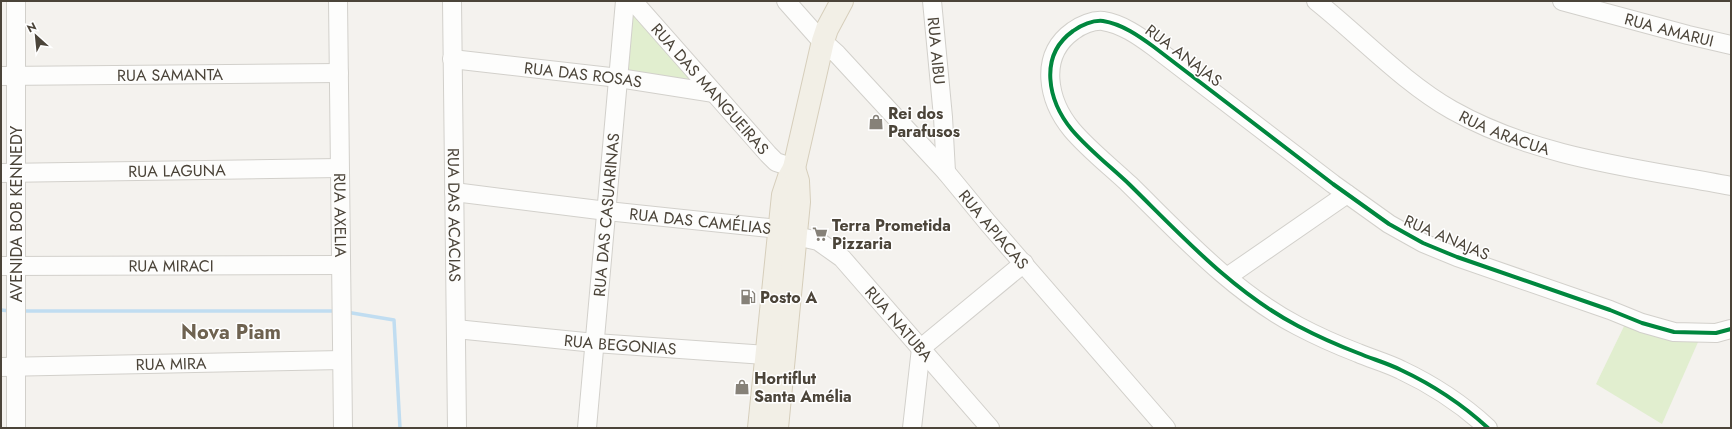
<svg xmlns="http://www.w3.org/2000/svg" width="1732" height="429" viewBox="0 0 1732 429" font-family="Jost,sans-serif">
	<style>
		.park { fill: #e1eecf }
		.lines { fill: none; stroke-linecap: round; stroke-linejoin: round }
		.stream { stroke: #c0ddf1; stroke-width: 3.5 }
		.minor-casing { stroke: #d2d0cb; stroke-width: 20 }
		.major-casing { stroke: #d6cebb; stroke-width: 24 }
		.minor { stroke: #fdfdfc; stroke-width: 18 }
		.major { stroke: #f2efe6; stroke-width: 22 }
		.cycleway-casing { stroke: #fff; stroke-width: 6 }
		.cycleway { stroke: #00873e; stroke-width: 4 }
		.labels { text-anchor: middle; stroke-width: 3; stroke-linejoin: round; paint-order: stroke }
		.street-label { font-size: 16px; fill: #4b4439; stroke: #fff }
		.poi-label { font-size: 16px; font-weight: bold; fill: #4b4439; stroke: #fff; text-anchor: start }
		.district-label { font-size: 20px; font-weight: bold; fill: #6e6250; stroke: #fff }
	</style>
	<rect width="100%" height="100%" fill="#f4f2ee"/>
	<!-- park -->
	<g class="park">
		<path d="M626 1 708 87 619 77Z"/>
		<path d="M1628 318 1702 333 1662 424 1596 384Z"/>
	</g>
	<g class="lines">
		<!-- stream -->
		<g class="stream">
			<path d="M1 310 10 311"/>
			<path d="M20 311H336"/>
			<path d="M346 312 394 320 400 428"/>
		</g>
		<!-- minor casing -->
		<g class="minor-casing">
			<g id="minor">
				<path d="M16 1V428"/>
				<path id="s1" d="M338 1 343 428"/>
				<path id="s2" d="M452 1 457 428"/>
				<path id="s3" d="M633 1 768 154 776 162 794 168"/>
				<path id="s4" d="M786 1 817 36 837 54 946 172 988 223 1166 428"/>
				<path id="s5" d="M932 1 943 117 946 172"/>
				<path id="s6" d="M1316 1C1360 36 1404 83 1452 110 1537 158 1637 168 1731 186"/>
				<path id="s7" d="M1562 1 1688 35 1731 45"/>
				<path id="s8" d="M452 59 619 78 714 93"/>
				<path id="s9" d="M1 76 339 73"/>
				<path id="s10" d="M1 173 339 168"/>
				<path id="s11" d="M454 192 607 211 779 229"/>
				<path id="s12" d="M796 236 818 241 842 258 990 428"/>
				<path id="s13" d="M1 266 340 265"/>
				<path d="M1227 277 1347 194"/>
				<path id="s14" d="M456 329 595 343 780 356"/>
				<path id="s15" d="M1 367 342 360"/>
				<path id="s16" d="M587 428 625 1"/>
				<path d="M912 428 921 348 1024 263"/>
				<path d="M1488 428C1463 405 1433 385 1401 370 1387 363 1372 359 1358 353 1337 345 1317 336 1298 326 1233 292 1182 236 1130 185 1111 167 1089 150 1072 130 1048 101 1038 56 1073 31 1081 25 1093 20 1103 21 1122 24 1139 36 1154 47L1333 184 1389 224 1423 243 1457 257 1610 310 1642 323 1674 332 1716 333 1731 329"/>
			</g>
		</g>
		<!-- major casing -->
		<g class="major-casing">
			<g id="major">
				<path d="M759 428 783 195 789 177 794 168 823 41 827 29 842 1"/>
				<path d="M777 428 799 202 798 181 794 168"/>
			</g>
		</g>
		<!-- minor -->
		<use href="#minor" class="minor"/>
		<!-- major -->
		<use href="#major" class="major"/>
		<!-- cycleway casing -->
		<g class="cycleway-casing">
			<path id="cycleway" d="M1488 428C1463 405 1433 385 1401 370 1387 363 1372 359 1358 353 1337 345 1317 336 1298 326 1233 292 1182 236 1130 185 1111 167 1089 150 1072 130 1048 101 1038 56 1073 31 1081 25 1093 20 1103 21 1122 24 1139 36 1154 47L1333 184 1389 224 1423 243 1457 257 1610 310 1642 323 1674 332 1716 333 1731 329"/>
		</g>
		<!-- cycleway -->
		<use href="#cycleway" class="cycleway"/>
	</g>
	<!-- icons -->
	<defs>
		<g id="shop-bare" transform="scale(1.2)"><path d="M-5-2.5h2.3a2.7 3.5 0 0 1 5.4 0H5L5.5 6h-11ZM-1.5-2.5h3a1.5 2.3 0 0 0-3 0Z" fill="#868178" stroke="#fff" stroke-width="2.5" paint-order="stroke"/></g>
		<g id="supermarket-bare" transform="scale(1.2)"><path d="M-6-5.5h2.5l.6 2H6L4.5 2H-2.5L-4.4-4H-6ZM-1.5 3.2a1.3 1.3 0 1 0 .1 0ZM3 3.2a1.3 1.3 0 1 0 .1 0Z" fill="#868178" stroke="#fff" stroke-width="2.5" paint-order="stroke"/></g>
		<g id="fuel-bare" transform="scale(1.2)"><path d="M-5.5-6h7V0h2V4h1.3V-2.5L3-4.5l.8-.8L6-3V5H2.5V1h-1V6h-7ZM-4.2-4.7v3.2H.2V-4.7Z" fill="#868178" stroke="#fff" stroke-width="2.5" paint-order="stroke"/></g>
	</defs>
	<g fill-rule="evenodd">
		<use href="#shop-bare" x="876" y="122"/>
		<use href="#supermarket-bare" x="820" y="234"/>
		<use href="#fuel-bare" x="748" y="297"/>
		<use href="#shop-bare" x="742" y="387"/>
	</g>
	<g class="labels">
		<!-- street labels -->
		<g class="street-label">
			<text dy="6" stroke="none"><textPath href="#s7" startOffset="111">RUA AMARUI</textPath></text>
			<text dy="6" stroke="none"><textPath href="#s5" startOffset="50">RUA AIBU</textPath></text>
			<text transform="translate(1184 55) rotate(37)" y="6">RUA ANAJAS</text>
			<text dy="6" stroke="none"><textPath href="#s9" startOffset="169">RUA SAMANTA</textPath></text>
			<text dy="6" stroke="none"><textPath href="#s8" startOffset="132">RUA DAS ROSAS</textPath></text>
			<text dy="6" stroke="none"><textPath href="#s3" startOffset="117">RUA DAS MANGUEIRAS</textPath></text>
			<text dy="6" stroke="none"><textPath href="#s6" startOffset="232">RUA ARACUA</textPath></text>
			<text dy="6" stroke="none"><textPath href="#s10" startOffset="176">RUA LAGUNA</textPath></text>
			<text transform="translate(16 214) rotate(-90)" y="6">AVENIDA BOB KENNEDY</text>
			<text dy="6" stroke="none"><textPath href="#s2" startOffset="214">RUA DAS ACACIAS</textPath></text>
			<text dy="6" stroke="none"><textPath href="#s1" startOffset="214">RUA AXELIA</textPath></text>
			<text dy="6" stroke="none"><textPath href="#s16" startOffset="214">RUA DAS CASUARINAS</textPath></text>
			<text dy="6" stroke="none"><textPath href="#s11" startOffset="248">RUA DAS CAMÉLIAS</textPath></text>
			<text dy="6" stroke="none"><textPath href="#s4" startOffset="309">RUA APIACAS</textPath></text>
			<text transform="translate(1447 237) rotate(23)" y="6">RUA ANAJAS</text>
			<text dy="6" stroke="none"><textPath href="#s13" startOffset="170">RUA MIRACI</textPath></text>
			<text dy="6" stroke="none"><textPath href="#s12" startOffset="139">RUA NATUBA</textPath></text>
			<text dy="6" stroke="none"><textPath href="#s14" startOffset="165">RUA BEGONIAS</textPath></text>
			<text dy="6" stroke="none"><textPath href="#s15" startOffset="170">RUA MIRA</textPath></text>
		</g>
		<!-- poi labels -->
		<g class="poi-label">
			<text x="888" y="119">Rei dos<tspan x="888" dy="18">Parafusos</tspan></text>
			<text x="832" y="231">Terra Prometida<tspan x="832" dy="18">Pizzaria</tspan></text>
			<text x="760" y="303">Posto A</text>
			<text x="754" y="384">Hortiflut<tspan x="754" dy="18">Santa Amélia</tspan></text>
		</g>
		<!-- district labels -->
		<g class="district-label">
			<text x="231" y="339">Nova Piam</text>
		</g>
	</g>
	<!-- border -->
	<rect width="1732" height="429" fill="none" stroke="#4b4439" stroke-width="4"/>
	<!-- north arrow -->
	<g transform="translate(36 36) rotate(333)" stroke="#ffffff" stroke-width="3" paint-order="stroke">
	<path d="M0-3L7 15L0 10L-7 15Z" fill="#4b4439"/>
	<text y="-6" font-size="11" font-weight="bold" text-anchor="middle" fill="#4b4439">N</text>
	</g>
</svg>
